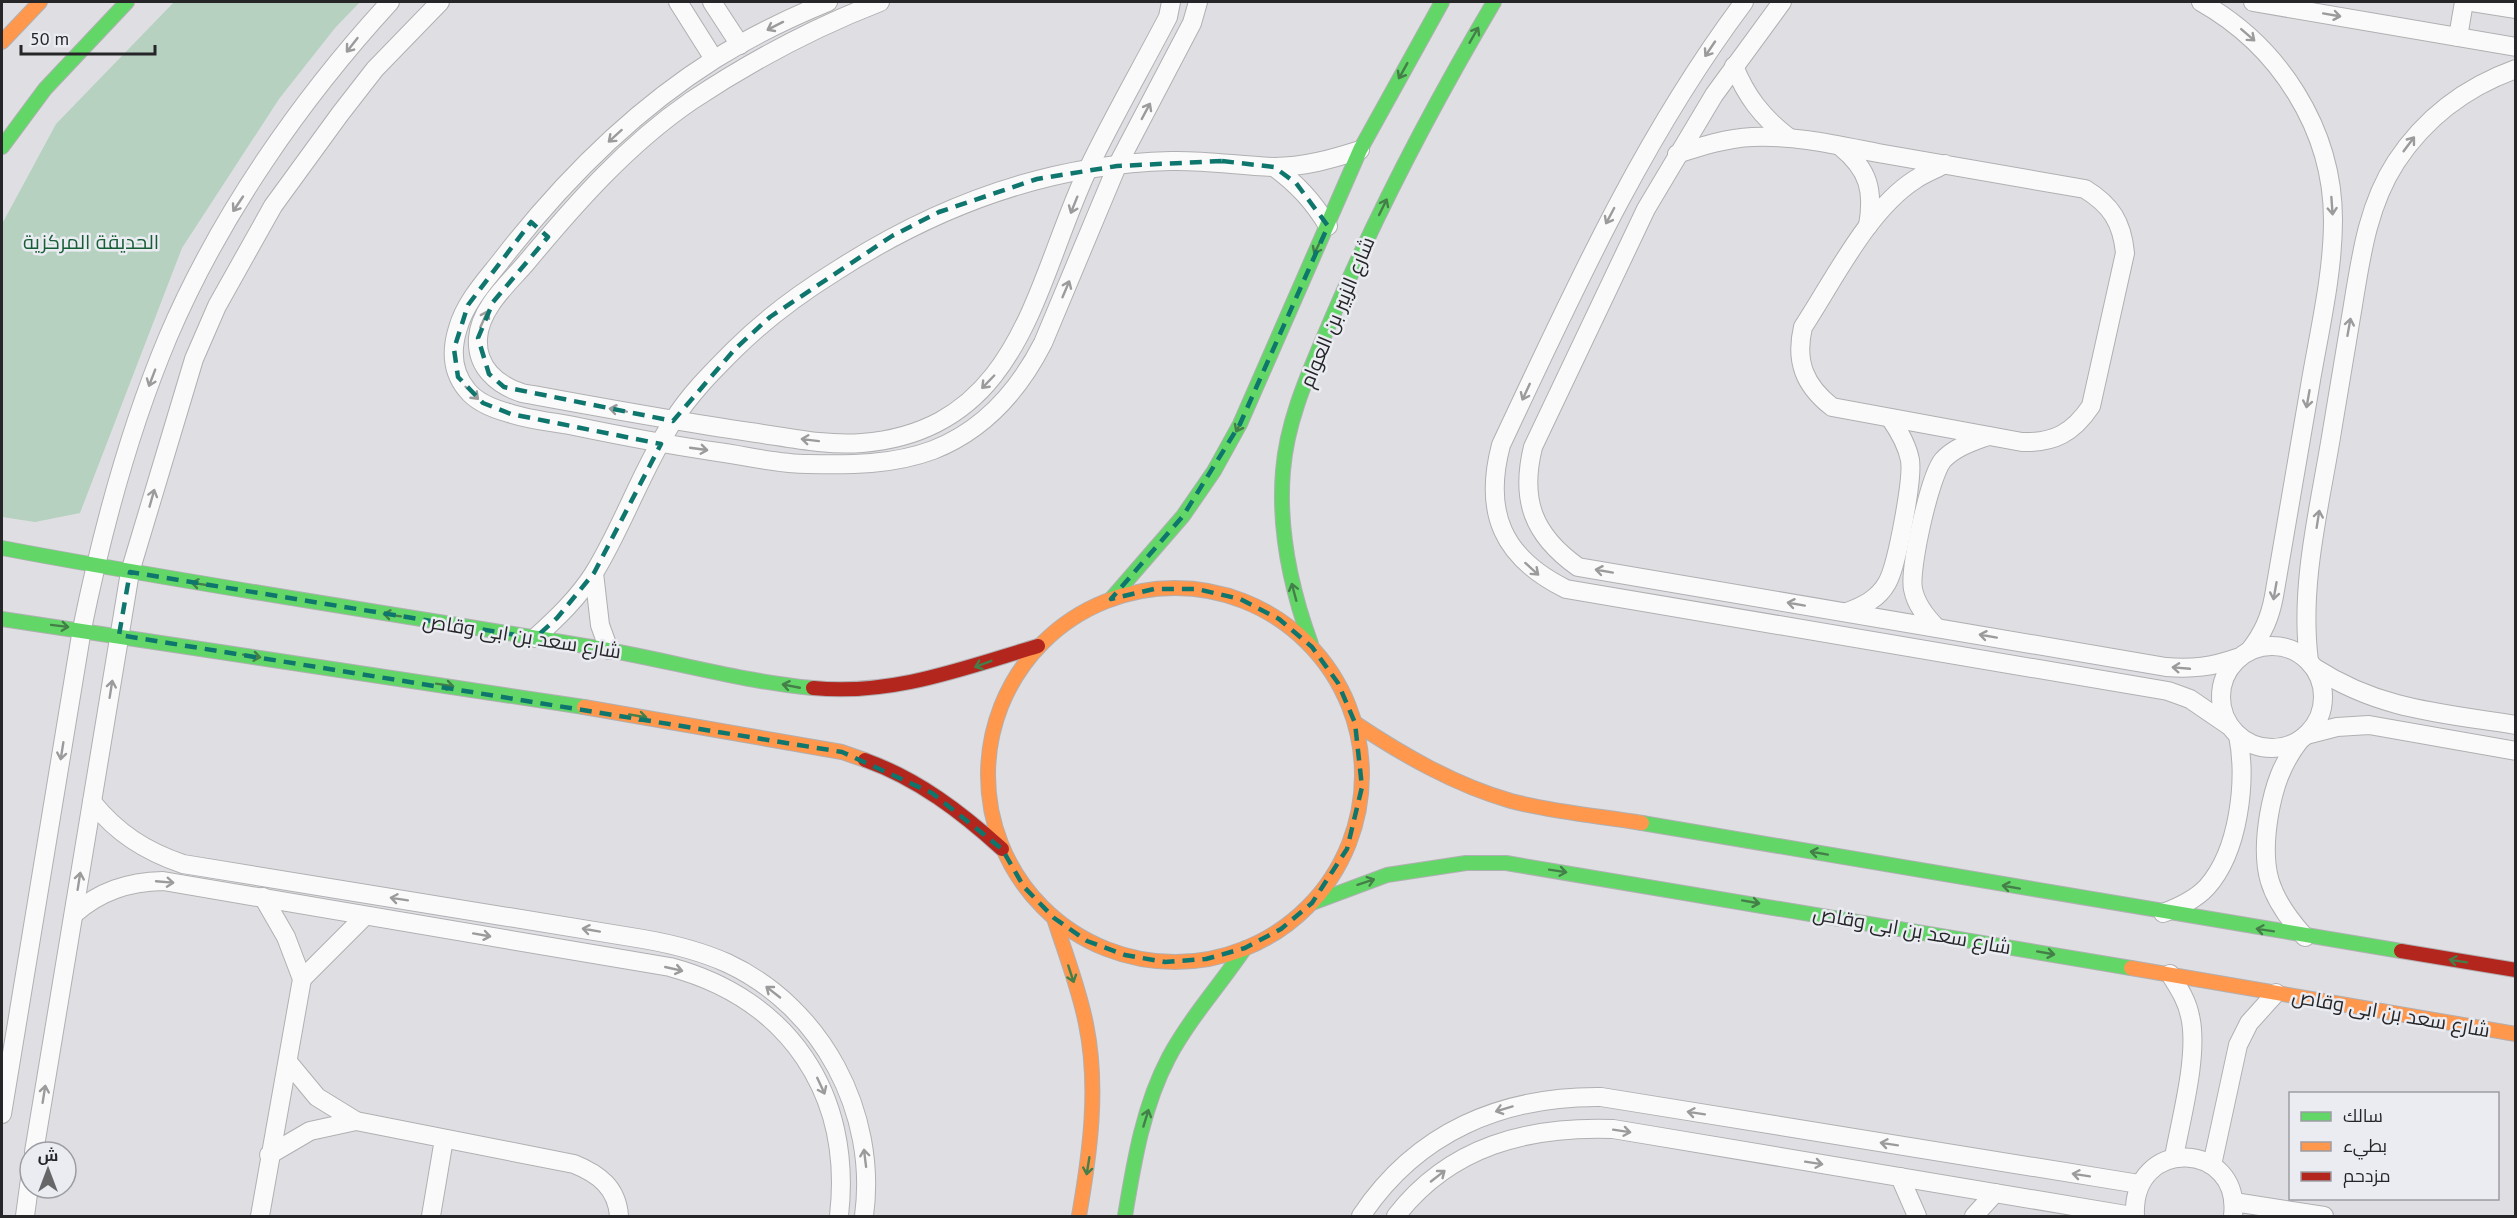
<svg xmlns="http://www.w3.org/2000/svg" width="2517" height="1218" viewBox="0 0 2517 1218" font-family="'PT Sans',Cairo,sans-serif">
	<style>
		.green { fill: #b6d1c0 }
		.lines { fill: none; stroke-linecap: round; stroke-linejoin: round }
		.street-casing { stroke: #b0b0b3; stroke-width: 20 }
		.fast-casing { stroke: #b0b0b3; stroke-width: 16 }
		.slow-casing { stroke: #b0b0b3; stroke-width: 16 }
		.jam-casing { stroke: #b0b0b3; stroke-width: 16 }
		.street { stroke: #fafafb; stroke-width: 18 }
		.fast { stroke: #63d668; stroke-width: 14 }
		.slow { stroke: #ff974d; stroke-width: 14 }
		.jam { stroke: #b3261e; stroke-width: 14 }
		.oneway { stroke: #9b9b9c }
		.oneway2 { stroke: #447e48 }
		.marked { fill: none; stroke: #0f766e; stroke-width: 4.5; stroke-dasharray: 12 8; stroke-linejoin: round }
		.labels { text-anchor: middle; stroke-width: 5; stroke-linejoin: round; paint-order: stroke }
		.park-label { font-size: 20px; fill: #155e36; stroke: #eaecf2 }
		.street-label { font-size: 20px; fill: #262629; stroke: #eaecf2 }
	</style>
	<rect width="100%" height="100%" fill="#dfdfe3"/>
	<!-- green -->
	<path class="green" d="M174 2H360L335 28 279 99 182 248 80 513 35 522 2 517V224L56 124Z"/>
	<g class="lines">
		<!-- street casing -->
		<g class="street-casing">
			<g id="street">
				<path d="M678 2 714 59"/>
				<path d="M712 2 740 45"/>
				<path d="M828 2C789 18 750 37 715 59 631 112 560 184 500 262 484 282 465 303 458 328 451 350 452 372 467 390 477 403 494 409 509 413 530 420 553 422 574 426 622 436 669 445 718 452 747 456 778 464 808 464 850 465 893 465 933 450 984 430 1019 390 1043 343L1117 166 1192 23 1198 2"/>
				<path d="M880 2C813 28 751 61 691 101 627 145 576 203 526 263 508 284 480 308 478 338 476 367 497 385 522 393 598 407 673 421 750 432 786 437 825 446 862 443 1021 430 1034 284 1088 169 1113 117 1142 67 1168 17L1171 2"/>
				<path d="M1744 2C1642 138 1573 292 1501 445 1483 513 1503 558 1566 589L2168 691 2190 699 2228 725"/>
				<path d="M1782 2 1714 95 1646 209 1533 447C1520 500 1533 535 1578 567L2166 667C2192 669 2212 667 2237 658"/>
				<path d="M2201 2C2279 46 2333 129 2333 220 2333 275 2319 332 2310 386 2298 456 2286 526 2274 596 2270 618 2263 633 2250 650"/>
				<path d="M2253 2 2516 47"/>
				<path d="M2472 2 2516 9"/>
				<path d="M2458 37 2464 2"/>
				<path d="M1734 66C1746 96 1762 117 1788 137"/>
				<path d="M1841 147C1869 170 1874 191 1868 226"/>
				<path d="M1677 154C1702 146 1727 138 1752 137 1795 135 1837 145 1878 153 1947 165 2016 177 2085 189 2111 205 2122 222 2125 253L2091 406C2073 433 2054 443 2022 442L1832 407C1804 385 1795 361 1803 327 1834 280 1868 209 1916 179 1925 173 1936 169 1945 164"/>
				<path d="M1274 167C1297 184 1313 201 1328 226"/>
				<path d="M594 573 600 625 609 650"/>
				<path d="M1847 612C1863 606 1878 599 1887 583 1897 566 1913 479 1910 460 1907 444 1899 431 1890 418"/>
				<path d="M1937 628C1926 617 1916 605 1913 589 1909 569 1930 475 1943 460 1955 447 1972 442 1988 436"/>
				<path d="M535 638C557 618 578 598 594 573 624 524 642 469 673 421 689 395 712 372 734 350 764 320 799 294 836 271 938 205 1048 164 1171 161 1206 160 1240 166 1274 167 1304 167 1332 159 1360 150"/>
				<circle cx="2272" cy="697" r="51"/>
				<path d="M2309 661C2299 585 2320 506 2332 431 2339 389 2346 347 2353 305 2361 256 2368 205 2396 162 2425 118 2466 87 2516 69"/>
				<path d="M2315 668C2380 710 2441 713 2516 725"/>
				<path d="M2306 735 2337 727 2369 725 2516 751"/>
				<path d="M2300 740C2282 763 2274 786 2269 815 2260 869 2268 896 2305 937"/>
				<path d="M92 802C117 833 145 851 183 864L643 939C672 944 700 951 727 963 822 1007 878 1113 864 1216"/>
				<path d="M2163 913C2179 907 2195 900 2207 887 2239 851 2247 781 2238 735"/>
				<path d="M74 914C100 891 128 882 163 881L670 967C789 999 853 1094 839 1216"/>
				<path d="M2170 974C2178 987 2187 1000 2190 1016 2199 1054 2181 1118 2174 1157"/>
				<path d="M302 979 365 916"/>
				<path d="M288 1062 317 1097 356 1121 574 1164C599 1174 617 1188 619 1216"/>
				<path d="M2 1114 82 629C102 531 129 430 168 337 220 215 301 99 390 2"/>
				<path d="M34 1152 130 572 194 359 217 306 273 206 340 114 375 69 440 2"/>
				<path d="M269 1155 310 1131 356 1121"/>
				<path d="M2212 1165 2238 1045 2249 1023 2276 993"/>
				<path d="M1900 1177 1917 1216"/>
				<path d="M2234 1202 2324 1216"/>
				<path d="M25 1216 30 1179"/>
				<path d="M260 1216 302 979 286 937 263 897"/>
				<path d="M431 1216 444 1139"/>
				<path d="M1361 1216C1417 1132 1502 1096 1601 1097L2139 1184"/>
				<path d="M1396 1216C1450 1146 1528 1126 1613 1129L2132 1216"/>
				<path d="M1974 1216 1995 1193"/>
				<path d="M2135 1216C2131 1135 2242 1141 2233 1216"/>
			</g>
		</g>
		<!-- fast casing -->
		<g class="fast-casing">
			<g id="fast">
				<path d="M2 147 45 89 127 2"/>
				<path d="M2 548C196 585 391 613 585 646 662 658 736 681 813 688"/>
				<path d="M1111 599 1183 516 1214 471 1240 424 1360 150 1442 2"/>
				<path d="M2 619 584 707"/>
				<path d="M1311 644C1291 589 1278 530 1283 471 1287 418 1311 368 1331 320 1378 210 1433 105 1494 2"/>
				<path d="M1642 823 2401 951"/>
				<path d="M1312 903 1387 875 1466 863H1506L2131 968"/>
				<path d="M1125 1216C1134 1162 1143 1106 1169 1057 1190 1018 1220 985 1245 948"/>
			</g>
		</g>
		<!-- slow casing -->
		<g class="slow-casing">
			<g id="slow">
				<path d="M2 42 40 2"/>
				<circle cx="1175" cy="775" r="187"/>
				<path d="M584 707 842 752 865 760"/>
				<path d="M1355 723C1403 755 1455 785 1511 801 1553 812 1599 816 1642 823"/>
				<path d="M1054 918C1065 953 1079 988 1086 1024 1099 1087 1090 1153 1079 1216"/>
				<path d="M2131 968 2516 1034"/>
			</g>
		</g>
		<!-- jam casing -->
		<g class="jam-casing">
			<g id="jam">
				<path d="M813 688C892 696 964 668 1038 646"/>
				<path d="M865 760C918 779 961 812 1002 849"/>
				<path d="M2401 951 2516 970"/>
			</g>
		</g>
		<!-- street -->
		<use href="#street" class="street"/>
		<!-- fast -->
		<use href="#fast" class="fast"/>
		<!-- slow -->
		<use href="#slow" class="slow"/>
		<!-- jam -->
		<use href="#jam" class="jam"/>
	</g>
	<!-- one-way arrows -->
	<defs><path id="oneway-shaft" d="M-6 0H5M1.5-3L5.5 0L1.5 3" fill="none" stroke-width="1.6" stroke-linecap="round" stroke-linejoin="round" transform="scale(1.5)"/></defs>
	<g class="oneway">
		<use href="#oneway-shaft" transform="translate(2332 15) rotate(10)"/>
		<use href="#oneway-shaft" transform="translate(775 26) rotate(153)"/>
		<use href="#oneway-shaft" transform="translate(2248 35) rotate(41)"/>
		<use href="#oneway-shaft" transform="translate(352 45) rotate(128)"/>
		<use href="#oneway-shaft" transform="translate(1710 49) rotate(124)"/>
		<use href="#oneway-shaft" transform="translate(1146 111) rotate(-62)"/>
		<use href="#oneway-shaft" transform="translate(615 136) rotate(138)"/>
		<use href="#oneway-shaft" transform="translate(2409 144) rotate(-53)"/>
		<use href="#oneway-shaft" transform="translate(238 204) rotate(124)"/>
		<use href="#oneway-shaft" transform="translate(1074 205) rotate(112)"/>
		<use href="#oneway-shaft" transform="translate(2332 206) rotate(86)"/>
		<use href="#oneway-shaft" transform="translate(1610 216) rotate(118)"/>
		<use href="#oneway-shaft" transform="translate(1066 289) rotate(-67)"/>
		<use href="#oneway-shaft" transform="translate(484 319) rotate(-66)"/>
		<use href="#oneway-shaft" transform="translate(2349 327) rotate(-80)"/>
		<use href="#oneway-shaft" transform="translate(152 378) rotate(111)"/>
		<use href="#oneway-shaft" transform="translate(988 382) rotate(134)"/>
		<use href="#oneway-shaft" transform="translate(1526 392) rotate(115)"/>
		<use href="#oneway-shaft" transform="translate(472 393) rotate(44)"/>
		<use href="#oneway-shaft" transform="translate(2308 399) rotate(100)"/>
		<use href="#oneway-shaft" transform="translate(618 410) rotate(-170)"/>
		<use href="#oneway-shaft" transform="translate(810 440) rotate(-173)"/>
		<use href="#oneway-shaft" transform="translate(699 449) rotate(8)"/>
		<use href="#oneway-shaft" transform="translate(152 498) rotate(-74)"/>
		<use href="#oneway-shaft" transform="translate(2318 519) rotate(-81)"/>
		<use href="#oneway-shaft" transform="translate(1532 569) rotate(42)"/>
		<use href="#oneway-shaft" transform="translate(1604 571) rotate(-170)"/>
		<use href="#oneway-shaft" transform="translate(2275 591) rotate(100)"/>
		<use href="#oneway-shaft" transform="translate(1796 604) rotate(-170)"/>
		<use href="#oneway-shaft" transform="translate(1988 636) rotate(-170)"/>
		<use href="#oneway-shaft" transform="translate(2181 668) rotate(-175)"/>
		<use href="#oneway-shaft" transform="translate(111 689) rotate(-81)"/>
		<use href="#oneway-shaft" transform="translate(62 751) rotate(99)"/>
		<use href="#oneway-shaft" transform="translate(79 881) rotate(-81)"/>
		<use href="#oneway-shaft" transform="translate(165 882) rotate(5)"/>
		<use href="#oneway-shaft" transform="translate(399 899) rotate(-171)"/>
		<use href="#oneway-shaft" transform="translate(591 930) rotate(-170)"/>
		<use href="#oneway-shaft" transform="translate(482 935) rotate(10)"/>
		<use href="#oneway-shaft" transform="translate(674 969) rotate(13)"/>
		<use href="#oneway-shaft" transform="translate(773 992) rotate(-142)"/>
		<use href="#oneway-shaft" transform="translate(821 1086) rotate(65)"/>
		<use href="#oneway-shaft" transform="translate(44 1094) rotate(-81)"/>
		<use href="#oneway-shaft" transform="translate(1504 1109) rotate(163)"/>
		<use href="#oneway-shaft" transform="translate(1696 1113) rotate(-171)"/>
		<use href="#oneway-shaft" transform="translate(1622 1131) rotate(9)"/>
		<use href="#oneway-shaft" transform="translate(1889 1144) rotate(-171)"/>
		<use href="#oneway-shaft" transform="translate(865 1158) rotate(-97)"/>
		<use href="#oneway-shaft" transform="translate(1814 1163) rotate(9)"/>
		<use href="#oneway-shaft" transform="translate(2081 1175) rotate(-171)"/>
		<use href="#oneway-shaft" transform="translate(1438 1176) rotate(-38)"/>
	</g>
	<g class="oneway2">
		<use href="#oneway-shaft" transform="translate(1474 35) rotate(-60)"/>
		<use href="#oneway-shaft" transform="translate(1403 71) rotate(119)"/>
		<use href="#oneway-shaft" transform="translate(1383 207) rotate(-64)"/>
		<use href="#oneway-shaft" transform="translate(1318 246) rotate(116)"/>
		<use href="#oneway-shaft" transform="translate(1240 424) rotate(117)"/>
		<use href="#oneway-shaft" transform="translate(200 584) rotate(-171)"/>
		<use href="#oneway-shaft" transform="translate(1294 592) rotate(-105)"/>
		<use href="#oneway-shaft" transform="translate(392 615) rotate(-171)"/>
		<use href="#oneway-shaft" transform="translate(60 626) rotate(7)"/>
		<use href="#oneway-shaft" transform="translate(252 656) rotate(9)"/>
		<use href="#oneway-shaft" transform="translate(983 664) rotate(159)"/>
		<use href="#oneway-shaft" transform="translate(445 685) rotate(9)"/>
		<use href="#oneway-shaft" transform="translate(791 686) rotate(-169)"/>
		<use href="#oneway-shaft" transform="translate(638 716) rotate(10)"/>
		<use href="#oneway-shaft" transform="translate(1819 853) rotate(-170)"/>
		<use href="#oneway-shaft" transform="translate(1558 871) rotate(9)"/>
		<use href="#oneway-shaft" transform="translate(1366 882) rotate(-18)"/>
		<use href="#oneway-shaft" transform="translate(2011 887) rotate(-170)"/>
		<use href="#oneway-shaft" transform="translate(1751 902) rotate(10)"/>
		<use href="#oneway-shaft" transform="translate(2265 930) rotate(-171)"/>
		<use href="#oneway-shaft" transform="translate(2046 953) rotate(10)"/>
		<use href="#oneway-shaft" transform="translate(2458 961) rotate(-171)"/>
		<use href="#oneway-shaft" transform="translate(1071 974) rotate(72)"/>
		<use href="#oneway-shaft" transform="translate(1146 1118) rotate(-73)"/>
		<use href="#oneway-shaft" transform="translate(1088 1166) rotate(99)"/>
	</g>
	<!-- marked area -->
	<path class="marked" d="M1222 161 1274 167 1296 183 1328 226 1240 424 1183 516 1111 599 1154 589H1197L1240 599 1279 619 1312 647 1338 683 1355 723 1362 787 1347 849 1312 903 1281 929 1245 948 1206 959 1165 962 1125 955 1087 941 1054 918 1024 887 1002 849 932 793 842 752 119 635 130 572 535 638 557 618 594 573 661 444 511 414 483 403 458 377 454 349 468 305 531 222 548 237 493 302 478 338 489 374 504 387 673 421 735 349 770 317 892 236 939 212 1037 179 1117 166Z"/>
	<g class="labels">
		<!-- park labels -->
		<g class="park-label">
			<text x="91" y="249">الحديقة المركزية</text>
		</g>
		<!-- street labels -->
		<g class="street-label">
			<text transform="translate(1337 312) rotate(-67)" y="7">شارع الزبير بن العوام</text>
			<text transform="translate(522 636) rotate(9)" y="7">شارع سعد بن ابى وقاص</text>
			<text transform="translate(1912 930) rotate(10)" y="7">شارع سعد بن ابى وقاص</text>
			<text transform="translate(2391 1013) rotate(10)" y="7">شارع سعد بن ابى وقاص</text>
		</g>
	</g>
	<!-- border -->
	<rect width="2517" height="1218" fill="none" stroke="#262629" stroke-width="6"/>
	<!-- legend -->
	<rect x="2289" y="1092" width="210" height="108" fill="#eaecf2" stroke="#9c9da2" stroke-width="1.5"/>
	<rect x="2301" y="1112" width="30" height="9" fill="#63d668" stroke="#9c9da2" stroke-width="1.5"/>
	<text x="2343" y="1122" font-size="18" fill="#262629">سالك</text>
	<rect x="2301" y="1142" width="30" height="9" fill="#ff974d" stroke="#9c9da2" stroke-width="1.5"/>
	<text x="2343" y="1152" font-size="18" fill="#262629">بطيء</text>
	<rect x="2301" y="1172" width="30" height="9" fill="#b3261e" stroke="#9c9da2" stroke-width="1.5"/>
	<text x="2343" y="1182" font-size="18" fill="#262629">مزدحم</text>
	<!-- north arrow -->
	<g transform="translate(48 1170)"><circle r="28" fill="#eaecf2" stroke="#9c9da2" stroke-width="1.5"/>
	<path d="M0-4.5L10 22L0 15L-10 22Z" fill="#67676a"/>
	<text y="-9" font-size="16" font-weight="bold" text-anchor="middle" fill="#262629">ش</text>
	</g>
	<!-- scale -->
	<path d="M21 45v9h134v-9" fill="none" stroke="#262629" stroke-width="3"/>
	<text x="30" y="45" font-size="18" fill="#262629" stroke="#eaecf2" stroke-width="4.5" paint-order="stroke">50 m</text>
</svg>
